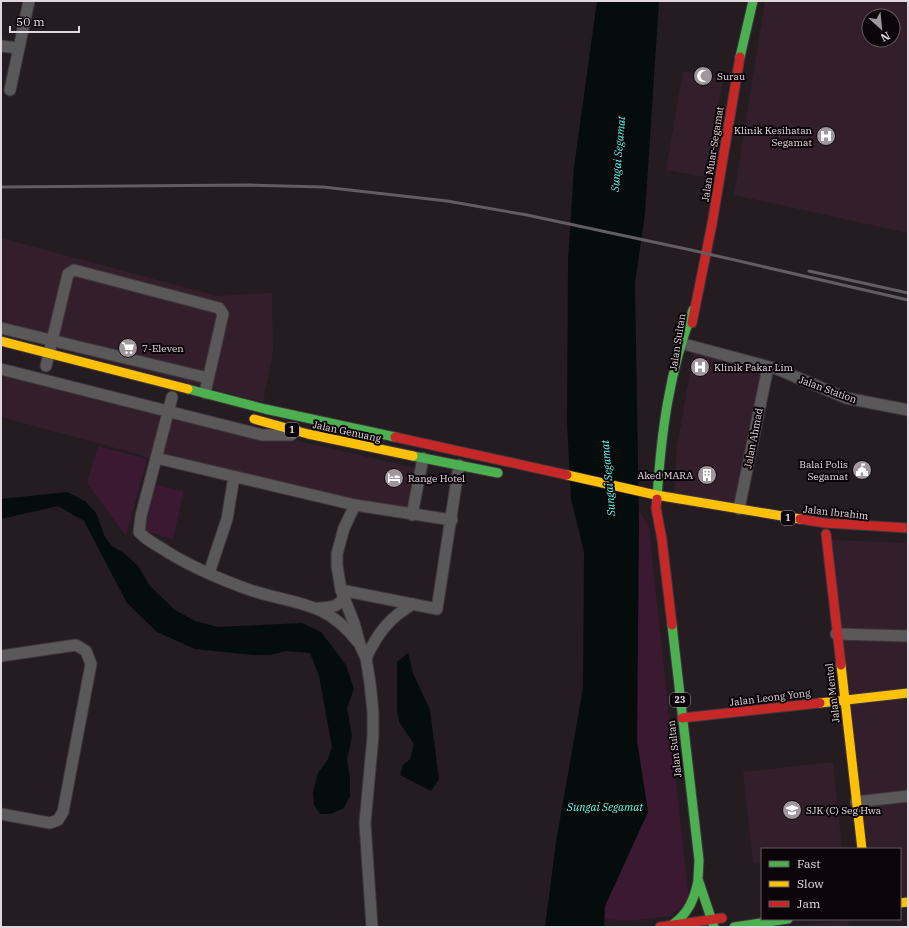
<svg xmlns="http://www.w3.org/2000/svg" width="909" height="928" viewBox="0 0 909 928" font-family="'IBM Plex Serif',serif">
	<style>
		.built { fill: #331f2b; fill-rule: evenodd }
		.green { fill: #3b1931 }
		.water { fill: #040d0b }
		.lines { fill: none; stroke-linecap: round; stroke-linejoin: round }
		.street-casing { stroke: #3e373b; stroke-width: 13 }
		.fast-casing { stroke: #3e373b; stroke-width: 11 }
		.slow-casing { stroke: #3e373b; stroke-width: 11 }
		.jam-casing { stroke: #3e373b; stroke-width: 11 }
		.street { stroke: #5b585a; stroke-width: 11 }
		.fast { stroke: #4caf50; stroke-width: 9 }
		.slow { stroke: #ffc107; stroke-width: 9 }
		.jam { stroke: #c62828; stroke-width: 9 }
		.rail { stroke: #635d61; stroke-width: 3 }
		.labels { text-anchor: middle; stroke-width: 4; stroke-linejoin: round; paint-order: stroke }
		.shield { fill: #0c060a; stroke: #a2989e; stroke-width: 1 }
		.shield-label { font-size: 9px; font-weight: bold; fill: #e2d7de }
		.poi-label { font-size: 10px; fill: #e2d7de; stroke: #0c060a; text-anchor: start }
		.street-label { font-size: 10px; fill: #e2d7de; stroke: #0c060a }
		.water-label { font-size: 11px; font-style: italic; fill: #5dfee9; stroke: #0c060a }
	</style>
	<rect width="100%" height="100%" fill="#241c21"/>
	<!-- built -->
	<g class="built">
		<path d="M765 1H908V233L734 195ZM869 16H893V40H869Z"/>
		<path d="M683 71 723 79 706 177 666 170Z"/>
		<path d="M1 238 217 296 272 293 273 352 263 402 1 334Z"/>
		<path d="M694 350 770 371 743 504 674 493 677 447Z"/>
		<path d="M1 366 264 433 424 470 415 518 159 462 134 453 1 417Z"/>
		<path d="M831 540 908 543V897L900 898V849H868Z"/>
		<path d="M833 762 842 849H762V863L753 864 743 772Z"/>
		<path d="M848 920 849 927H789Z"/>
	</g>
	<!-- green -->
	<g class="green">
		<path d="M98 446 147 459 126 536 87 483Z"/>
		<path d="M155 485 184 491 173 539 145 531Z"/>
		<path d="M638 508 649 528 689 902 670 916 626 921 605 919V906L648 812 637 741Z"/>
	</g>
	<!-- water -->
	<g class="water">
		<path d="M597 1H659L645 214 635 283 639 523 637 741 648 812 605 906 604 927H545L556 842 583 688 584 552 571 499 567 422 568 261 574 167Z"/>
		<path d="M67 492 85 501 96 513 105 537 112 546 124 553 138 566 150 586 175 610 195 621 218 627 302 623 321 632 346 665 354 689 347 708 352 736 347 760 350 777V796L344 808 331 814H320L314 805 313 791 318 773 328 759 332 747 319 676 310 653 286 651 270 655H253L195 649 157 632 127 603 84 521 58 506 1 519V499Z"/>
		<path d="M408 653 413 673 430 710 439 779 431 791 400 775 403 765 410 759 414 744 399 722 397 709V662Z"/>
	</g>
	<g class="lines">
		<!-- street casing -->
		<g class="street-casing">
			<g id="street">
				<path d="M1 46 18 48"/>
				<path d="M10 90 29 1"/>
				<path d="M1 328 208 378"/>
				<path d="M680 343 777 369 846 398 908 410"/>
				<path d="M46 366 68 274 74 270 219 308 223 314 205 393"/>
				<path d="M1 369 262 435H291"/>
				<path d="M172 397 141 516 139 532C147 541 159 546 169 553 194 568 222 580 250 590 295 605 325 600 357 641"/>
				<path d="M156 458 355 505 452 520"/>
				<path d="M355 505 344 528 337 554V566L341 590 354 623 360 645 366 658 370 683 373 712V736L365 823 372 927"/>
				<path d="M739 509 768 367"/>
				<path d="M412 515 423 458"/>
				<path d="M209 573 227 519 234 477"/>
				<path d="M341 590 437 609 459 465"/>
				<path d="M319 608C330 607 337 608 344 598"/>
				<path d="M836 634 908 636"/>
				<path d="M1 656 76 645 86 651 91 664 63 812 58 820 50 823 1 814"/>
				<path d="M366 658C377 634 390 617 413 604"/>
				<path d="M856 802 908 796"/>
			</g>
		</g>
		<!-- fast casing -->
		<g class="fast-casing">
			<g id="fast">
				<path d="M740 57 753 1"/>
				<path d="M188 389 265 409 395 437"/>
				<path d="M413 456 498 473"/>
				<path d="M657 499C661 434 669 371 693 310"/>
				<path d="M672 625 699 860 698 879 714 927"/>
				<path d="M672 925C688 914 694 900 698 881"/>
				<path d="M734 927 788 919"/>
			</g>
		</g>
		<!-- slow casing -->
		<g class="slow-casing">
			<g id="slow">
				<path d="M1 341 188 389"/>
				<path d="M254 419 308 434 413 456"/>
				<path d="M567 475 656 495 800 519"/>
				<path d="M841 665 862 849"/>
				<path d="M820 703 908 693"/>
				<path d="M900 903 908 902"/>
			</g>
		</g>
		<!-- jam casing -->
		<g class="jam-casing">
			<g id="jam">
				<path d="M692 323 712 224 740 57"/>
				<path d="M395 437 567 475"/>
				<path d="M657 499 656 508 662 540 672 625"/>
				<path d="M800 519 825 523 908 528"/>
				<path d="M826 534 841 665"/>
				<path d="M682 718 820 703"/>
				<path d="M660 927 722 918"/>
			</g>
		</g>
		<!-- street -->
		<use href="#street" class="street"/>
		<!-- fast -->
		<use href="#fast" class="fast"/>
		<!-- slow -->
		<use href="#slow" class="slow"/>
		<!-- jam -->
		<use href="#jam" class="jam"/>
		<!-- rail -->
		<g class="rail">
			<path d="M1 187 249 185 323 187 447 201 527 215 691 250 908 300"/>
			<path d="M809 271 908 293"/>
		</g>
	</g>
	<!-- icons -->
	<defs>
		<g id="mosque-disc" transform="scale(1)"><circle r="9.5" fill="#a0969c" stroke="#0c060a"/><path d="M3.5-4.9A6 6 0 1 0 3.5 4.9A5 5 0 1 1 3.5-4.9Z" fill="#fff"/></g>
		<g id="hospital-disc" transform="scale(1)"><circle r="9.5" fill="#a0969c" stroke="#0c060a"/><path d="M-5-5h3v3.5h4V-5h3V5h-3V1.5h-4V5h-3Z" fill="#fff"/></g>
		<g id="supermarket-disc" transform="scale(1)"><circle r="9.5" fill="#a0969c" stroke="#0c060a"/><path d="M-6-5.5h2.5l.6 2H6L4.5 2H-2.5L-4.4-4H-6ZM-1.5 3.2a1.3 1.3 0 1 0 .1 0ZM3 3.2a1.3 1.3 0 1 0 .1 0Z" fill="#fff"/></g>
		<g id="civic-disc" transform="scale(1)"><circle r="9.5" fill="#a0969c" stroke="#0c060a"/><path d="M-.6-6.5H3V-4.5H.6V-3L4-1V1h2V6H-6V1h2V-1L-.6-3ZM-1.2 2.5V6h2.4V2.5Z" fill="#fff"/></g>
		<g id="building-disc" transform="scale(1)"><circle r="9.5" fill="#a0969c" stroke="#0c060a"/><path d="M-4-6H4V6H1V3H-1V6H-4ZM-2.5-4.3h1.7v1.8h-1.7ZM.8-4.3h1.7v1.8H.8ZM-2.5-1h1.7V.8h-1.7ZM.8-1h1.7V.8H.8Z" fill="#fff"/></g>
		<g id="hotel-disc" transform="scale(1)"><circle r="9.5" fill="#a0969c" stroke="#0c060a"/><path d="M-6-4.5h1.5V1H6V5H4.5V3h-9V5H-6ZM-4 0a1.8 1.8 0 1 1 3.6 0ZM.5 0V-2.5h3Q6-2.5 6 0Z" fill="#fff"/></g>
		<g id="school-disc" transform="scale(1)"><circle r="9.5" fill="#a0969c" stroke="#0c060a"/><path d="M0-5L7-2L0 1L-7-2ZM-4 1L0 2.5L4 1V4Q0 6-4 4Z" fill="#fff"/></g>
	</defs>
	<g fill-rule="evenodd">
		<use href="#mosque-disc" x="703" y="76"/>
		<use href="#hospital-disc" x="826" y="136"/>
		<use href="#supermarket-disc" x="128" y="348"/>
		<use href="#hospital-disc" x="700" y="367"/>
		<use href="#civic-disc" x="862" y="470"/>
		<use href="#building-disc" x="707" y="475"/>
		<use href="#hotel-disc" x="394" y="478"/>
		<use href="#school-disc" x="792" y="810"/>
	</g>
	<g class="labels">
		<!-- shield labels -->
		<g class="shield">
			<rect x="285" y="423" width="14" height="14" rx="3"/>
			<rect x="781" y="511" width="14" height="14" rx="3"/>
			<rect x="670" y="693" width="20" height="14" rx="3"/>
		</g>
		<g class="shield-label">
			<text x="292" y="433">1</text>
			<text x="788" y="521">1</text>
			<text x="680" y="703">23</text>
		</g>
		<!-- poi labels -->
		<g class="poi-label">
			<text x="717" y="80">Surau</text>
			<text x="812" y="134" text-anchor="end">Klinik Kesihatan<tspan x="812" dy="12">Segamat</tspan></text>
			<text x="142" y="352">7-Eleven</text>
			<text x="714" y="371">Klinik Pakar Lim</text>
			<text x="848" y="468" text-anchor="end">Balai Polis<tspan x="848" dy="12">Segamat</tspan></text>
			<text x="693" y="479" text-anchor="end">Aked MARA</text>
			<text x="408" y="482">Range Hotel</text>
			<text x="806" y="814">SJK (C) Seg Hwa</text>
		</g>
		<!-- street labels -->
		<g class="street-label">
			<text transform="translate(712 154) rotate(-81)" y="4">Jalan Muar-Segamat</text>
			<text transform="translate(677 342) rotate(-81)" y="4">Jalan Sultan</text>
			<text transform="translate(828 389) rotate(20)" y="4">Jalan Station</text>
			<text transform="translate(347 431) rotate(12)" y="4">Jalan Genuang</text>
			<text transform="translate(753 438) rotate(-79)" y="4">Jalan Ahmad</text>
			<text transform="translate(836 512) rotate(6)" y="4">Jalan Ibrahim</text>
			<text transform="translate(832 693) rotate(-97)" y="4">Jalan Mentol</text>
			<text transform="translate(770 697) rotate(-7)" y="4">Jalan Leong Yong</text>
			<text transform="translate(674 749) rotate(-97)" y="4">Jalan Sultan</text>
		</g>
		<!-- water labels -->
		<g class="water-label">
			<text transform="translate(618 154) rotate(-85)" y="4">Sungai Segamat</text>
			<text transform="translate(608 478) rotate(-95)" y="4">Sungai Segamat</text>
			<text x="605" y="811">Sungai Segamat</text>
		</g>
	</g>
	<!-- border -->
	<rect width="909" height="928" fill="none" stroke="#e2d7de" stroke-width="4"/>
	<!-- legend -->
	<rect x="761" y="848" width="140" height="72" fill="#0c060a" stroke="#625a5f"/>
	<rect x="769" y="861" width="20" height="6" fill="#4caf50" stroke="#625a5f"/>
	<text x="797" y="868" font-size="12" fill="#e2d7de">Fast</text>
	<rect x="769" y="881" width="20" height="6" fill="#ffc107" stroke="#625a5f"/>
	<text x="797" y="888" font-size="12" fill="#e2d7de">Slow</text>
	<rect x="769" y="901" width="20" height="6" fill="#c62828" stroke="#625a5f"/>
	<text x="797" y="908" font-size="12" fill="#e2d7de">Jam</text>
	<!-- north arrow -->
	<g transform="translate(881 28) rotate(153)"><circle r="19" fill="#0c060a" stroke="#625a5f"/>
	<path d="M0-3L7 15L0 10L-7 15Z" fill="#a0969c"/>
	<text y="-6" font-size="11" font-weight="bold" text-anchor="middle" fill="#e2d7de">N</text>
	</g>
	<!-- scale -->
	<path d="M10 26v6h69v-6" fill="none" stroke="#e2d7de" stroke-width="2"/>
	<text x="16" y="26" font-size="12" fill="#e2d7de" stroke="#0c060a" stroke-width="3" paint-order="stroke">50 m</text>
</svg>
